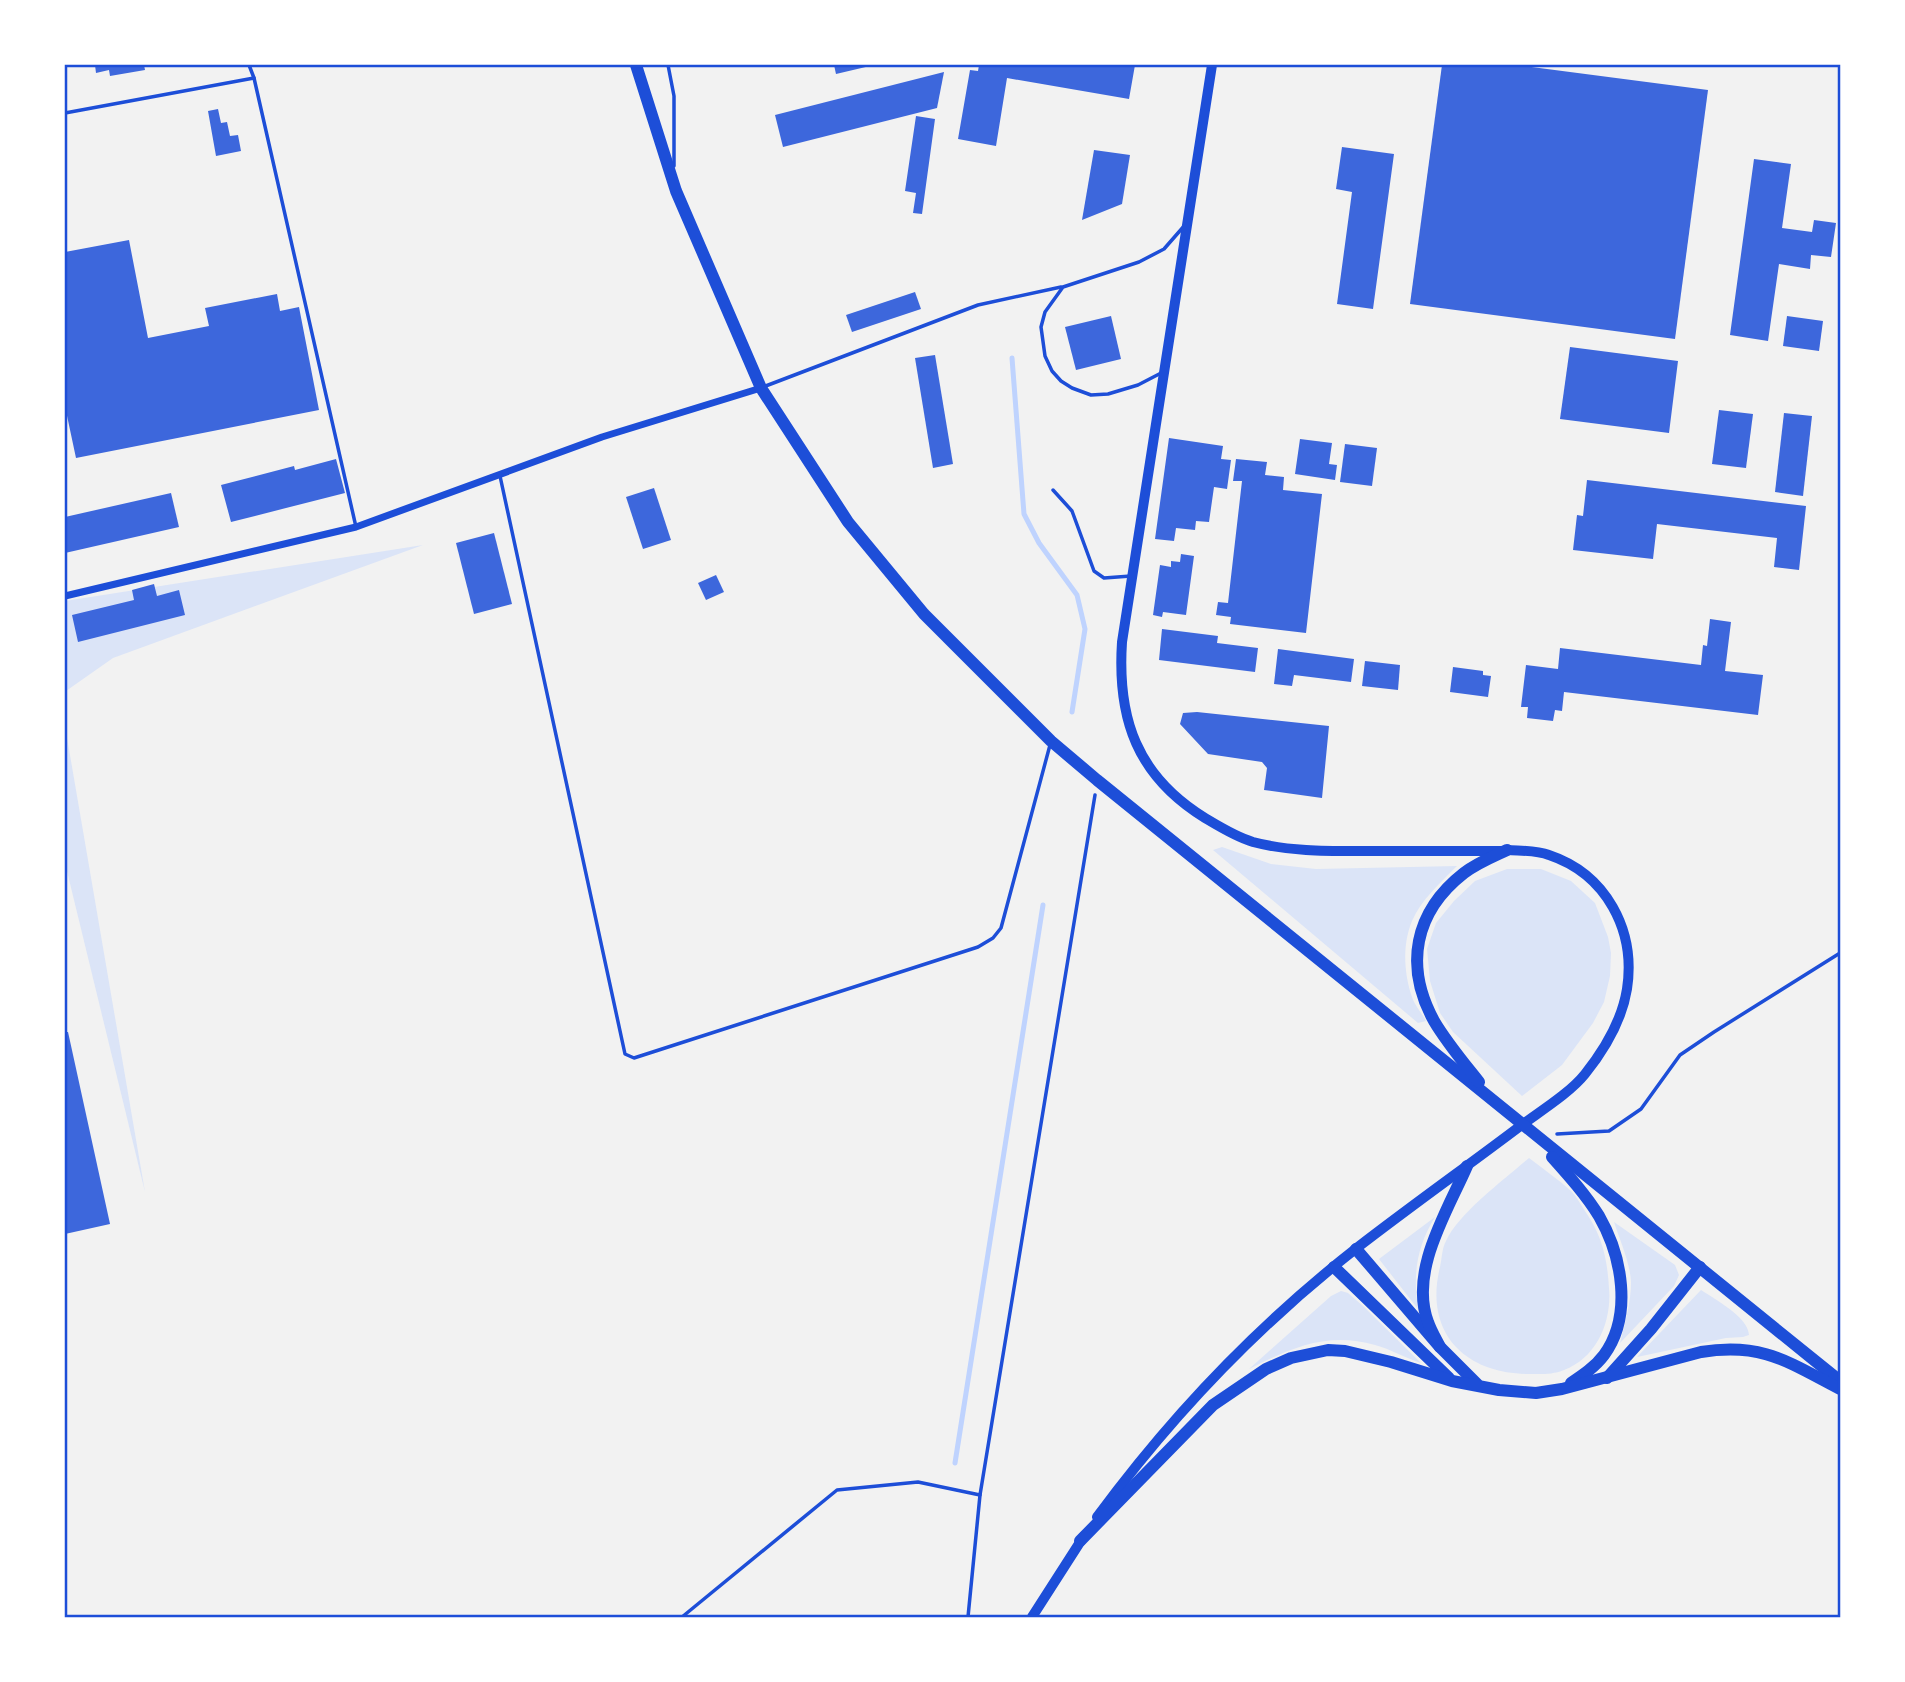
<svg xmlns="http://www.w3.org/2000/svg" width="1905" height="1682" viewBox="0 0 1905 1682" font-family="Inter,sans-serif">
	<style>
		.green { fill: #dbe4f7 }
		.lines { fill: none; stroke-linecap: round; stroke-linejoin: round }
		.stream { stroke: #bfd3fe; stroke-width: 5 }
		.building { fill: #3d67dc }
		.path { stroke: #1d4ed8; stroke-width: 3.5 }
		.service { stroke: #1d4ed8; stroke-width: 3.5 }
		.minor { stroke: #1d4ed8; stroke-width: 7 }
		.tertiary { stroke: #1d4ed8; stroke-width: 10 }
		.secondary { stroke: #1d4ed8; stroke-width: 10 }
		.primary { stroke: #1d4ed8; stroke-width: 12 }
		.neatline { fill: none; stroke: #1d4ed8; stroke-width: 2.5 }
	</style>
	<rect width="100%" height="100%" fill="#f2f2f2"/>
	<!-- green -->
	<g class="green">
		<path d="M423 545 113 658 66 691 65 703V601Z"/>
		<path d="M65 726 145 1192 65 863Z"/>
		<path d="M1222 847 1271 864 1316 869 1457 866C1441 882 1421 900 1412 921 1402 945 1404 974 1412 997 1415 1006 1422 1013 1426 1021L1418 1023 1213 850Z"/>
		<path d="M1507 869H1541L1571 881 1595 903 1608 937 1611 953 1610 976 1604 1002 1593 1023 1562 1065 1522 1096 1453 1032 1440 1013 1430 981 1427 949 1436 923 1454 901 1475 881Z"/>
		<path d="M1529 1158C1543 1169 1558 1179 1571 1191 1576 1196 1580 1203 1583 1208 1602 1235 1607 1256 1609 1288 1612 1321 1597 1358 1564 1370 1552 1375 1540 1374 1527 1374 1463 1373 1424 1331 1440 1267 1442 1258 1442 1248 1446 1241 1459 1213 1505 1179 1529 1158Z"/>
		<path d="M1435 1217C1416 1248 1413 1275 1418 1309L1379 1259Z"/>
		<path d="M1614 1222 1675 1265 1679 1275 1674 1286 1620 1343C1625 1323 1631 1303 1631 1282 1630 1262 1620 1241 1614 1222Z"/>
		<path d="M1701 1290C1716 1300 1748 1317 1749 1335L1743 1337 1726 1338 1637 1357Z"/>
		<path d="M1341 1291 1348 1293 1363 1306 1421 1363C1406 1358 1390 1349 1375 1345 1327 1331 1291 1348 1249 1369L1331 1296Z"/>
	</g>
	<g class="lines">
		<!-- stream -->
		<g class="stream">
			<path d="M1012 358 1024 514 1039 543 1077 595 1085 629 1072 712"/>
			<path d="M955 1463 1043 905"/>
		</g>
	</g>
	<!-- building -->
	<g class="building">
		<path d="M95 65H144L145 70 110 76 109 70 96 73Z"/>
		<path d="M834 65H870V66L836 74Z"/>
		<path d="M979 65H1135L1129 99 1007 78 996 146 958 139 970 70 978 71Z"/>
		<path d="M1442 65H1516L1708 90 1675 339 1410 304Z"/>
		<path d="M944 72 937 108 783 147 775 115Z"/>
		<path d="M218 109 221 123 227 122 230 136 238 135 241 151 216 156 208 111Z"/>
		<path d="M916 116 935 119 922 214 913 213 916 193 905 191Z"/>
		<path d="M1342 147 1394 154 1373 309 1337 304 1352 192 1336 189Z"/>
		<path d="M1094 150 1130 155 1122 204 1082 220Z"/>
		<path d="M1754 159 1791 164 1782 228 1812 232 1814 220 1836 223 1831 257 1811 255 1810 269 1779 264 1768 341 1730 335Z"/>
		<path d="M129 240 148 338 209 326 205 308 277 294 280 311 299 307 319 410 76 458 66 411H65V252Z"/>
		<path d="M915 292 921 309 852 332 846 315Z"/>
		<path d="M1111 316 1121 359 1076 370 1065 327Z"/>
		<path d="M1787 316 1823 321 1819 351 1783 346Z"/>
		<path d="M1570 347 1678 361 1669 433 1560 419Z"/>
		<path d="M935 355 953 464 933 468 915 358Z"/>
		<path d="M1719 410 1753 414 1746 468 1712 464Z"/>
		<path d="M1784 413 1812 416 1803 496 1775 492Z"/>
		<path d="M1169 438 1223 446 1221 459 1231 460 1227 489 1214 487 1209 522 1196 521 1195 530 1176 528 1174 541 1155 539Z"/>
		<path d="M1300 439 1332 443 1329 464 1337 465 1335 480 1295 474Z"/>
		<path d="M1345 444 1377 448 1372 486 1340 482Z"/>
		<path d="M336 459 345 493 231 522 221 485 294 466 295 470Z"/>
		<path d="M1236 459 1267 462 1265 475 1284 477 1283 490 1322 494 1306 633 1230 624 1231 617 1216 615 1218 602 1228 603 1242 481H1233Z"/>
		<path d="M1587 480 1806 506 1799 570 1774 567 1777 538 1657 524 1653 559 1573 550 1577 515 1583 516Z"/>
		<path d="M654 488 671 540 643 549 626 497Z"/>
		<path d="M171 493 179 527 65 553V517Z"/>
		<path d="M494 533 512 604 474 614 456 543Z"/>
		<path d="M1181 554 1194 556 1186 615 1163 612 1162 617 1153 615 1160 565 1171 567V561L1180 562Z"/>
		<path d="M716 575 724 592 706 600 698 583Z"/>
		<path d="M154 584 157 596 179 590 185 615 78 642 72 615 134 600 132 590Z"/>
		<path d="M1710 619 1731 622 1725 671 1763 675 1758 715 1564 692 1562 711 1555 710 1553 721 1527 718 1528 707H1521L1526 665 1558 669 1560 648 1701 665 1703 645 1707 646Z"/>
		<path d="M1162 629 1218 636 1217 643 1258 648 1255 672 1159 660Z"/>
		<path d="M1278 649 1354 659 1351 682 1294 675 1292 686 1274 684Z"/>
		<path d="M1365 661 1400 665 1398 690 1362 686Z"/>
		<path d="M1453 667 1483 671V675L1491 676 1488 697 1450 692Z"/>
		<path d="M1197 712 1329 726 1322 798 1264 790 1267 768 1262 762 1208 754 1180 724 1183 713Z"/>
		<path d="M65 1032H68L110 1224 65 1234Z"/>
	</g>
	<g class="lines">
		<!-- path -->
		<g class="path">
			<path d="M1557 1134 1609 1131 1641 1109 1680 1055 1714 1032 1840 953"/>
			<path d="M682 1617 837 1490 918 1482 980 1495 1095 795"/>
			<path d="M968 1617 980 1495"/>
		</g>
		<!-- service -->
		<g class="service">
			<path d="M249 65 254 78 356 527"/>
			<path d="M668 65 674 96V166"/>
			<path d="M65 113 254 78"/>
			<path d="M1163 372 1138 385 1108 394 1091 395 1072 388 1061 381 1052 371 1045 356 1041 327 1045 312 1063 287 1139 262 1164 249 1185 225"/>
			<path d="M763 387 978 305 1061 287"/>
			<path d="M500 476 625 1054 634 1058 978 947 993 938 1001 928 1050 745"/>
			<path d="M1053 490 1072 511 1094 571 1104 578 1131 576"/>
		</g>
		<!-- minor -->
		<path class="minor" d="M65 596 356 527 602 437 761 388"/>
		<!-- tertiary -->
		<path class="tertiary" d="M1212 65 1122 642C1117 719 1137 776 1205 818 1220 827 1236 837 1253 842 1291 852 1331 851 1369 851 1414 851 1458 851 1503 851"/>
		<!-- secondary -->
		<g class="secondary">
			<path d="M1097 1517C1172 1415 1258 1325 1358 1247 1411 1206 1466 1167 1519 1127 1539 1112 1570 1093 1585 1074 1605 1049 1622 1020 1627 989 1636 930 1606 874 1549 855 1536 850 1521 851 1507 850"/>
			<path d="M1032 1617 1084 1536"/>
		</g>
		<!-- primary -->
		<g class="primary">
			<path d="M636 65 676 191 761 388 848 522 924 614 1051 741 1097 780 1840 1381"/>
			<path d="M1479 1082C1464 1063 1447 1043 1434 1021 1404 966 1414 912 1464 873 1477 863 1492 857 1507 850"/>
			<path d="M1552 1157C1569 1176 1586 1195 1599 1216 1622 1256 1633 1315 1604 1355 1595 1367 1583 1375 1571 1383"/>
			<path d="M1356 1249 1440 1347 1477 1384"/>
			<path d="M1334 1267 1449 1378"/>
			<path d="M1440 1347C1436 1339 1431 1331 1428 1322 1409 1271 1447 1212 1467 1166"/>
			<path d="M1607 1378 1651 1329 1700 1267"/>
			<path d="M1080 1541 1213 1405 1266 1369 1291 1358 1328 1350 1345 1351 1391 1362 1452 1381 1499 1390 1536 1393 1562 1389 1701 1352C1762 1342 1788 1362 1840 1389"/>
		</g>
	</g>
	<!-- border -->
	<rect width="1905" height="1682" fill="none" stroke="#ffffff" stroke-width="133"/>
	<rect x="66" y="66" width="1773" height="1550" class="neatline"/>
</svg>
